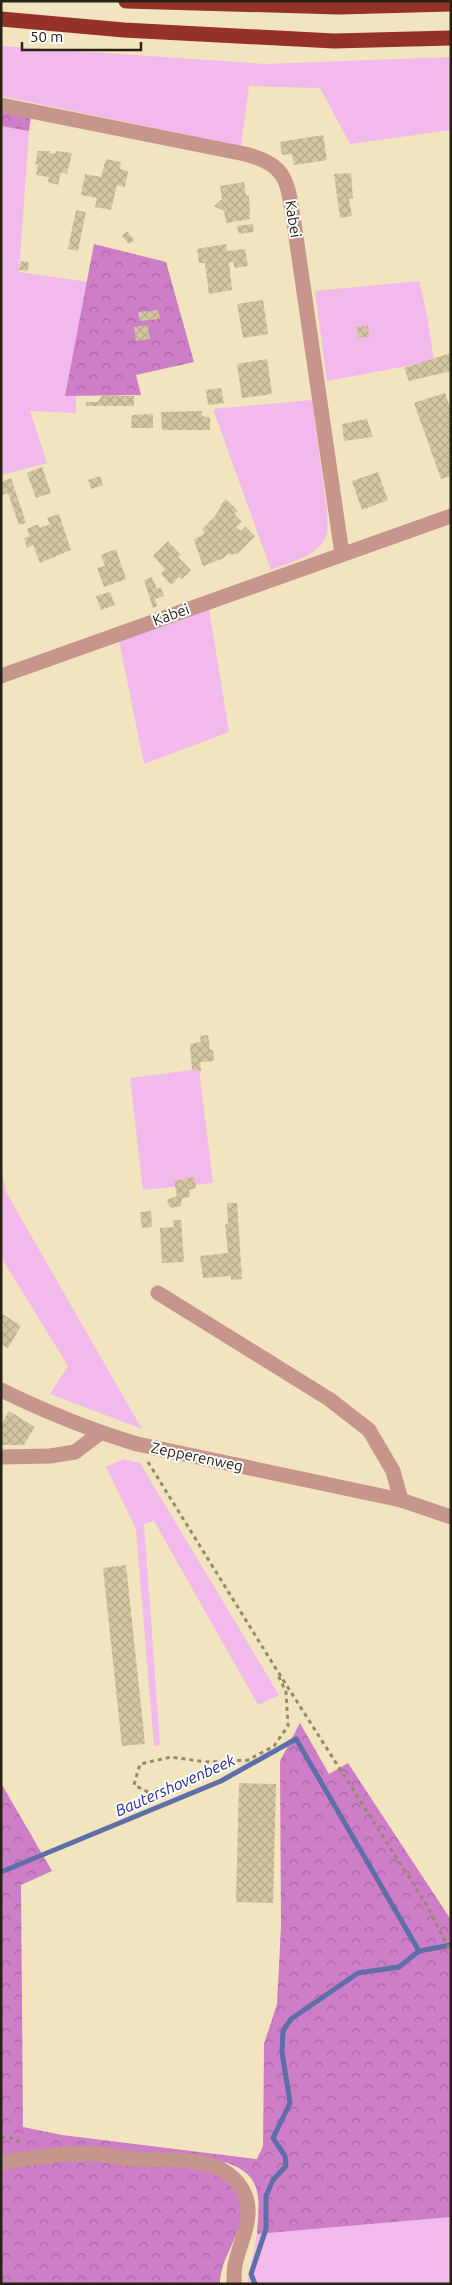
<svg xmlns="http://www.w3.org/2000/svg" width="452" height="2285" viewBox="0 0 452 2285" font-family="Ubuntu,sans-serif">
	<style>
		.grass { fill: #f2b9ec }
		.forest { fill: url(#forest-crowns) }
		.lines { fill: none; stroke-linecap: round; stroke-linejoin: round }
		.stream { stroke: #5d6ea8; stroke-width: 5 }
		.building { fill: url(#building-cross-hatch) }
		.path { stroke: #94896e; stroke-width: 3; stroke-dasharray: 4 4; stroke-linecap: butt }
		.minor { stroke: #c6958c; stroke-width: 15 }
		.highway { stroke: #953226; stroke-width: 15 }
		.labels { text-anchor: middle; stroke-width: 4; stroke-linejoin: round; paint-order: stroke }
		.street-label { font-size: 15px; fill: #282214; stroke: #fff }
		.water-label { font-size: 16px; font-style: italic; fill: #243298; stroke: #fff }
	</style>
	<defs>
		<pattern id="forest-crowns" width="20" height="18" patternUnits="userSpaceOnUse" patternTransform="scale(1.25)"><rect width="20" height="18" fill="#ce7ec7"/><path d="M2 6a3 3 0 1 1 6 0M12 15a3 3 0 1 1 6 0" fill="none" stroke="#a767a0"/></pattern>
		<pattern id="building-cross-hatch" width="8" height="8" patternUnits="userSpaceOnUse" patternTransform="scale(1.25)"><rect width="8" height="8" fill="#d4c6a1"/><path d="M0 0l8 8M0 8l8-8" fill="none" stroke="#b6aa8a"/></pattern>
	</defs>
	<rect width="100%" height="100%" fill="#f2e4be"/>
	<!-- grass -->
	<g class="grass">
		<path d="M1 46 266 64 451 57V130L350 144 320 88 249 86 241 146 1 96Z"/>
		<path d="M1 126 29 131 19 272 88 282 65 395 76 396V413L30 411 47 463 1 475Z"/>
		<path d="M419 281 428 320 434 361 327 381 315 291Z"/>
		<path d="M312 400 327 511C327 520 329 531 325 539 317 556 287 563 271 570L213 409Z"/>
		<path d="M209 609 229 732 144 764 119 640Z"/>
		<path d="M199 1069 213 1183 143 1190 130 1078Z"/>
		<path d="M1 1169 6 1192 142 1429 50 1394 68 1366 1 1257Z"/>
		<path d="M124 1459 140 1463 279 1695 258 1705 154 1521 144 1524 160 1745 154 1746 136 1529 106 1467Z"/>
		<path d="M451 2217V2284H247L257 2234Z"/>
	</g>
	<!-- forest -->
	<g class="forest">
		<path d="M1 110 31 115 29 131 1 126Z"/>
		<path d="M94 244 166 262 194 362 136 375 141 395 65 396Z"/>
		<path d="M300 1723 329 1774 348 1763 451 1920V2217L257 2234C259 2200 265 2175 225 2162 226 2178 242 2196 242 2210 242 2235 220 2258 220 2284H1V1783L52 1871 21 1885 23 2127 62 2135 257 2159 263 2146 264 2044 277 2004 281 1926 280 1761Z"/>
	</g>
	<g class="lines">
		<!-- stream -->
		<g class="stream">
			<path d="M1 1872 221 1781 296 1739 419 1951"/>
			<path d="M255 2284 251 2274 266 2229V2196L273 2180 286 2166 285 2156 273 2138 290 2103 282 2052 283 2031 291 2019 358 1973 399 1967 419 1951 451 1945"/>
		</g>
	</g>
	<!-- building -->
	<g class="building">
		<path d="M323 135 327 160 294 165 292 154 282 155 280 142Z"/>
		<path d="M38 151H50L49 153 55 154 56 151 72 153 67 174 61 172 58 185 48 182 49 177 36 175 38 165 35 164Z"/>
		<path d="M106 159 121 162 120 169 128 171 125 187 117 185 111 210 95 207 97 198 81 195 85 174 101 177Z"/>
		<path d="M351 173 353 198 349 199 352 216 340 218 334 174Z"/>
		<path d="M244 182 246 196 249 195 250 219 226 223 224 211 214 206 222 199 220 186Z"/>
		<path d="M76 210 86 212 78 251 68 249Z"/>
		<path d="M253 224 254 232 239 234 237 226Z"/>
		<path d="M127 231 134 240 129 244 122 236Z"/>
		<path d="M226 244 227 251 245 249 248 266 235 268 233 262H229L232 290 209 294 205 263H199L197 249Z"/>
		<path d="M21 261 29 262 28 271 19 270Z"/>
		<path d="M263 300 268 334 243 338 237 304Z"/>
		<path d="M158 310 160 319 140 321 138 312Z"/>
		<path d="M148 325 150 339 136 341 134 327Z"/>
		<path d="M368 326 369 337 358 338 357 327Z"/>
		<path d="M451 353V371L409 381 404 368Z"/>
		<path d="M267 359 272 394 242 398 237 364Z"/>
		<path d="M221 388 224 403 208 405 206 390Z"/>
		<path d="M445 393 451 410V476L441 479 414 403Z"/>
		<path d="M102 396H134V406H86V402H98Z"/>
		<path d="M202 411V416L210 418V430H162L161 412Z"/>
		<path d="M153 414V428H131L132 415Z"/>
		<path d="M367 419 373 437 344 441 342 424Z"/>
		<path d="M42 467 51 493 36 498 27 473Z"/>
		<path d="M378 472 388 500 362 510 352 481Z"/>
		<path d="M100 476 103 485 91 489 88 480Z"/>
		<path d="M11 478 26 523 19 525 8 493 1 495V482Z"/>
		<path d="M226 499 238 511 234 514 242 522 236 527 241 531 245 526 255 536 238 553 231 555 228 553 224 558 203 566 194 540 205 533 202 529 215 516 221 507 220 506Z"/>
		<path d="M59 514 71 550 40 563 33 545 27 548 24 538 30 536 27 529 38 524 40 528 50 524 47 518Z"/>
		<path d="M168 541 181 555 178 557 191 570 182 579 179 577 171 585 161 574 165 569 153 556Z"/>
		<path d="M116 549 126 579 104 587 97 568 105 566 101 555Z"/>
		<path d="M152 577 157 589 161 588 164 596 155 599 157 606 153 608 144 580Z"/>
		<path d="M110 592 115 605 101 610 96 596Z"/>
		<path d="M208 1035 210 1050H213L214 1061 200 1062 201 1071 192 1070 190 1044 201 1042 200 1036Z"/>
		<path d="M194 1177 196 1188 189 1190 190 1197 182 1198 181 1206 170 1208 167 1200 177 1196 174 1181Z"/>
		<path d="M227 1203H237L242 1279 231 1280V1276L203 1278 200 1256 228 1253 225 1224H228Z"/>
		<path d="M151 1211 152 1227 142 1228 140 1212Z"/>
		<path d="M173 1220H181L184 1262 162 1263 160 1228 174 1227Z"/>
		<path d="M1 1313 21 1326 8 1348 1 1344V1329L4 1325 1 1323Z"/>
		<path d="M9 1411 35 1427 24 1445H1V1424Z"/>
		<path d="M126 1565 145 1744 122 1746 103 1568Z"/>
		<path d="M239 1783 276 1784 273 1903 236 1902Z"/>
	</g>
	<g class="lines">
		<!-- path -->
		<g class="path">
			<path d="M148 1462 273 1664 426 1904 451 1952"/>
			<path d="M228 1761 177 1789 152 1794 134 1785 140 1764 171 1757 206 1762 248 1760 274 1746 288 1726 286 1692 278 1675"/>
			<path d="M1 2137 16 2139 21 2144"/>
		</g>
		<!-- minor -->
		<g class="minor">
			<path d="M1 105 245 154C289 165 287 183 294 223L342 554"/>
			<path d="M1 676 451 516"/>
			<path d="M158 1293 329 1399 369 1430 393 1471 401 1500"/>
			<path d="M1 1390C46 1412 90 1430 137 1444L401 1500 451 1517"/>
			<path d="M1 1457 50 1456 75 1452 100 1433"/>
			<path d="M1 2163C33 2157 64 2153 96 2154 109 2155 121 2158 134 2159 172 2161 233 2152 247 2201 252 2222 239 2245 235 2265 234 2271 234 2278 234 2284"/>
		</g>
		<!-- highway -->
		<g class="highway">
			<path d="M126 1 339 7 451 4"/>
			<path d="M1 19 124 30 334 41 451 38"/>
		</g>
	</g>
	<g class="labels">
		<!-- street labels -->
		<g class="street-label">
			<text transform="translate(293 219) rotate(81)" y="5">Kabei</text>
			<text transform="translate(171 615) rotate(-20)" y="5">Kabei</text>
			<text transform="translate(197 1457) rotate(12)" y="5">Zepperenweg</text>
		</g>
		<!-- water labels -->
		<g class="water-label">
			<text transform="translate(175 1785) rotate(-24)" y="6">Bautershovenbeek</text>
		</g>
	</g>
	<!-- border -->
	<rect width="452" height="2285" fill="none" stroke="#282214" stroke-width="5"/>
	<!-- scale -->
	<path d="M22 42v8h119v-8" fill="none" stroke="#282214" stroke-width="2.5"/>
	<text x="30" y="42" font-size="15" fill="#282214" stroke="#ffffff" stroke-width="4" paint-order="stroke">50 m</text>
</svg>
